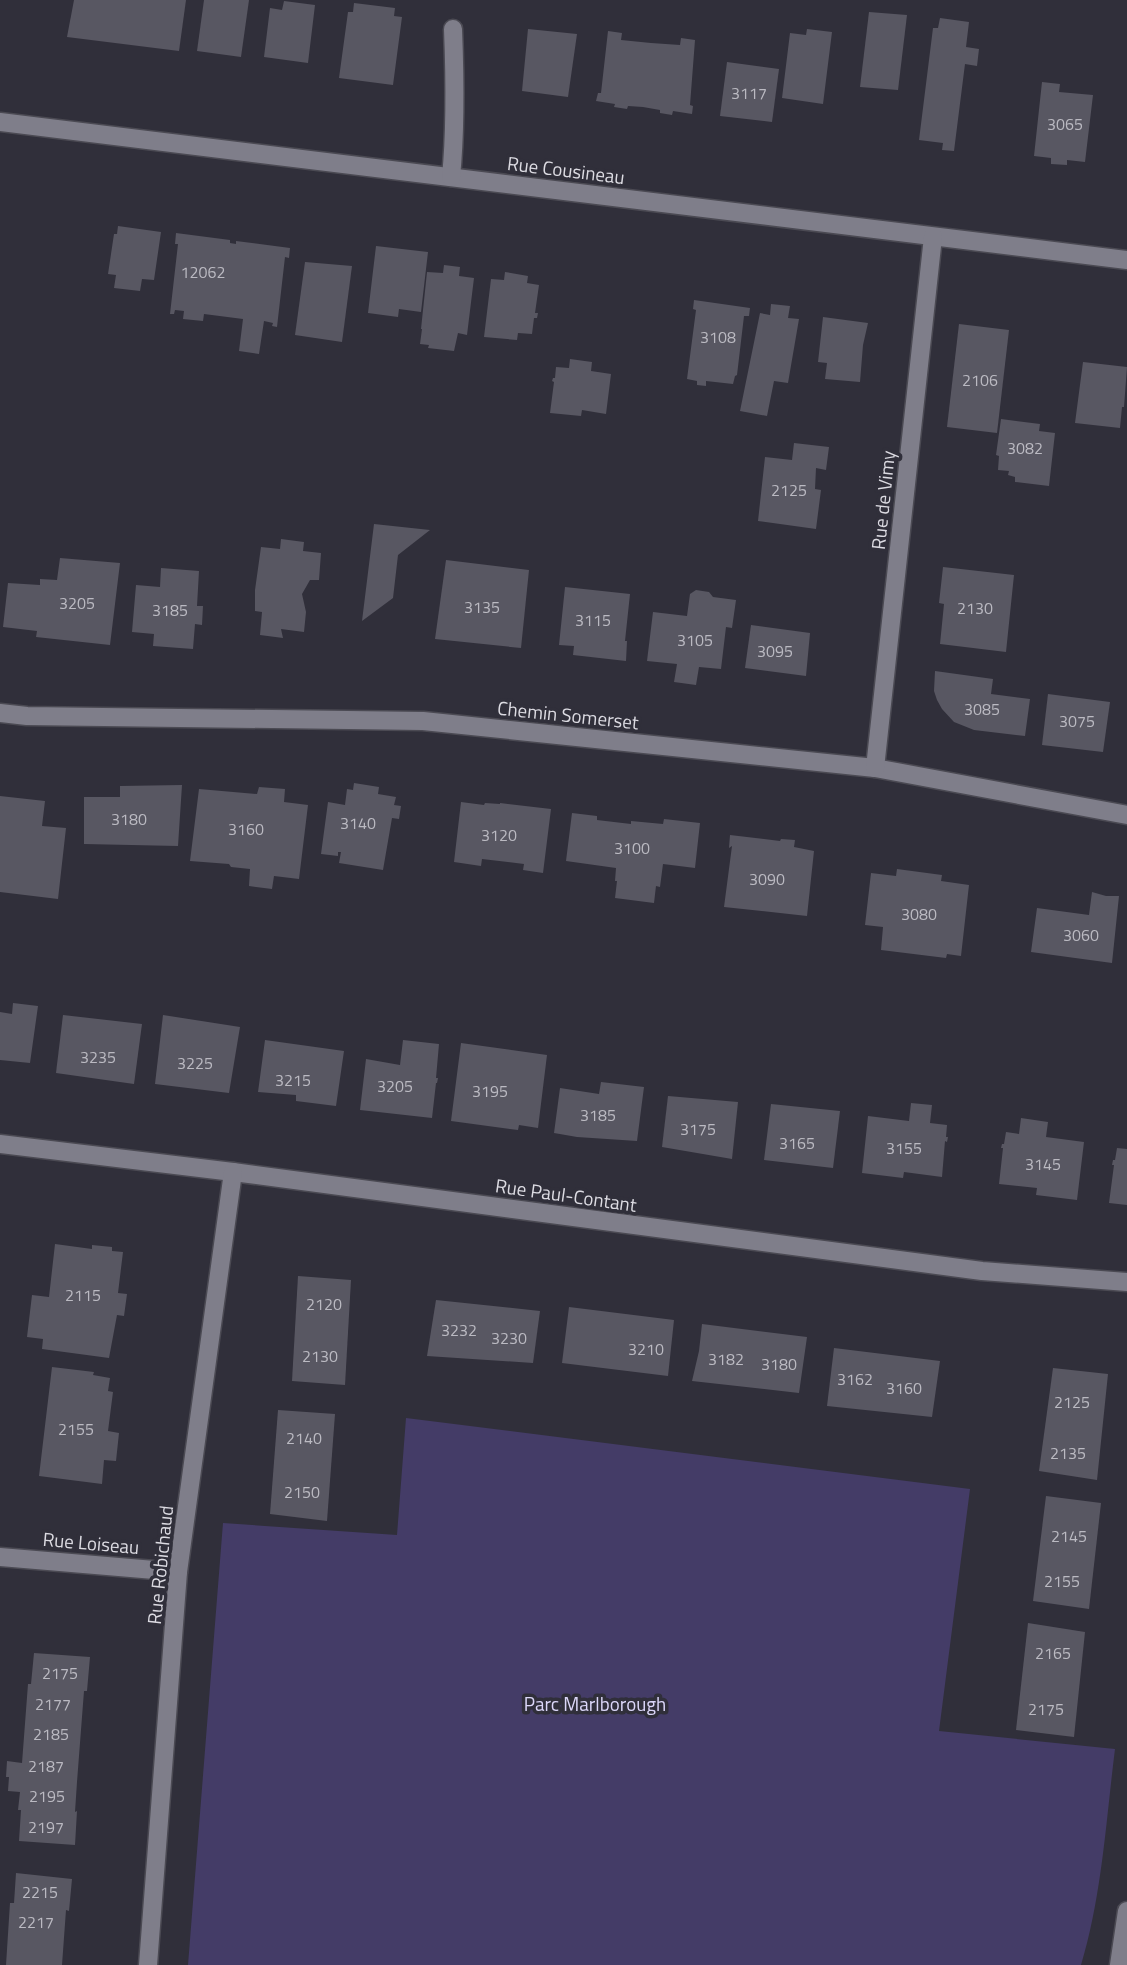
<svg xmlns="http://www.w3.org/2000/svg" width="1127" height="1965" viewBox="0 0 1127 1965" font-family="'Titillium Web',sans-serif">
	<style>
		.green { fill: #443c67 }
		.building { fill: #585762 }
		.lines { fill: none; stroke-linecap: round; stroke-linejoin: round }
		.minor-casing { stroke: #4b4a53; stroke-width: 21 }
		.minor { stroke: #7f7e8a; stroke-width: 18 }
		.labels { text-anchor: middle; stroke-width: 7; stroke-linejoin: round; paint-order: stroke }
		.number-label { font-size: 16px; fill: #bbbac2 }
		.street-label { font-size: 19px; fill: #dcdbe2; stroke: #302f3a }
		.park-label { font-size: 19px; fill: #dcd7f9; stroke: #302f3a }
	</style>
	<rect width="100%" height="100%" fill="#302f3a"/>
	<!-- green -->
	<path class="green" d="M406 1418 970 1489 939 1731 1115 1749C1106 1820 1102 1896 1081 1965H188L223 1523 397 1535Z"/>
	<!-- building -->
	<g class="building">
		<path d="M74 0H186L179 51 67 37Z"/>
		<path d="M204 0H249L241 57 197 51Z"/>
		<path d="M284 1 315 5 308 63 264 57 270 8 282 10Z"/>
		<path d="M354 3 395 8 394 16 402 17 393 85 339 78 348 12H353Z"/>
		<path d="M869 12 907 15 898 90 860 87Z"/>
		<path d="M940 18 969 22 966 47 979 49 977 66 965 64 954 151 942 150 943 143 919 140 933 28H938Z"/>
		<path d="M528 29 577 34 568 97 522 91Z"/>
		<path d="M807 29 832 32 823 104 782 98 790 33 806 35Z"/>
		<path d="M608 31 622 33 621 40 651 43 680 45 681 38 695 40 690 105 693 106 692 114 673 111 672 115 660 113V110L643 107 628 106 627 109 614 107 615 104 596 101 598 93H601Z"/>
		<path d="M727 62 779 69 772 122 720 116Z"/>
		<path d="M1042 82 1060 84 1059 92 1093 95 1085 162 1067 160V165L1051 164V158L1034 156Z"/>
		<path d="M118 226 161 232 154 280 142 279 140 291 114 288 116 275 108 274 114 234H117Z"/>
		<path d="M176 233 230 240V243L236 244V241L290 248 289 258 285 257 277 327 272 326 273 323 264 321 259 354 239 351 243 319 204 314 203 321 183 319 184 311 175 310 174 314H170L178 244H175Z"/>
		<path d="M376 246 428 252 421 312 399 309 398 317 368 313Z"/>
		<path d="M305 262 352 266 342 342 295 335Z"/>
		<path d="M444 265 460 267 459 276 474 278 467 335 458 333 454 351 428 348 429 345 420 344 422 329H421L427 272 443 273Z"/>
		<path d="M505 272 528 276 527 283 539 285 535 313H538L537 318H534L532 334 518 333 517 340 484 337 491 279 504 280Z"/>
		<path d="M694 300 750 308 749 316H744L737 375 735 376 733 384 706 381V386L697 385V381L687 379 696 310 693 309Z"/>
		<path d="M771 304 790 306 788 318 799 319 788 383 774 381 767 416 740 411 760 313 770 315Z"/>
		<path d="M823 317 868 323 863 345 860 382 825 379 827 363 818 362Z"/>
		<path d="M959 324 1009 330 997 433 947 427Z"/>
		<path d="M570 359 592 362 591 371 611 374 606 414 582 410 581 416 550 413 554 382 552 381 553 378H555L556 367 569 368Z"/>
		<path d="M1083 362 1127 367 1124 407H1122L1120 428 1075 423Z"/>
		<path d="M1001 419 1040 424 1039 431 1055 433 1049 486 1015 482V477L1008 475 1009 471 998 470 999 456 996 455Z"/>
		<path d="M794 443 829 447 826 470 816 468 815 489 821 490 816 529 758 521 765 457 792 460Z"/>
		<path d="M374 524 430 530 398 555 393 598 362 621Z"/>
		<path d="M281 539 304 542 303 551 321 553 319 580H310L302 594 306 612 304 632 281 629 283 638 260 635 262 612 255 611V590L261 547 280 549Z"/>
		<path d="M60 558 120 563 110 645 36 637 37 631 3 627 8 583 40 585V579L57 580Z"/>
		<path d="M446 560 529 570 521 648 435 639Z"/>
		<path d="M943 567 1014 575 1006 652 940 644 944 604 939 603Z"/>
		<path d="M161 568 199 571 197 606H203L202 625 195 624 193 649 153 646 154 634 132 632 136 585 160 587Z"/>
		<path d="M565 587 630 594 625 641H627L626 661 573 655 574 646 559 645Z"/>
		<path d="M696 590 709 592 713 597 736 600 732 628 726 627 721 669 699 667 696 685 674 682 677 664 647 661 653 612 687 616 690 594Z"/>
		<path d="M751 625 810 633 806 676 745 668Z"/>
		<path d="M935 671 993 679 991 694 1030 699 1025 736 974 730 954 722 942 709 937 700 934 691Z"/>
		<path d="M1048 694 1110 702 1103 752 1042 745Z"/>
		<path d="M354 783 379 787 378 794 396 797 394 805 401 806 399 819 392 818 383 870 339 863 341 852H338V856L321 854 328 802 345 805 347 789 353 790Z"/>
		<path d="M182 785 178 846 84 844V797H120V786Z"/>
		<path d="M259 787 285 789 284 802 308 805 299 879 274 876 272 889 249 886 250 869 231 867 229 864 190 861 199 789 257 794Z"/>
		<path d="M0 796 45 801 42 826 66 828 58 899 0 892Z"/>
		<path d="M461 802 484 805 485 803 500 804V803L551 809 543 873 523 870 524 864 482 859 481 866 454 862Z"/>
		<path d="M572 813 597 816V820L631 824V821L663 824 664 819 700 823 695 868 663 864 660 887 656 886 654 903 615 898 617 881H615L616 868 566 861Z"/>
		<path d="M730 835 780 841 781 839 795 840 794 847 814 851 807 916 724 907 732 846 729 848Z"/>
		<path d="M897 869 942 875 941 881 969 885 961 956 947 954 946 958 881 950 883 927 865 925 871 873 896 876Z"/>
		<path d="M1092 892 1106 896H1119L1112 963 1031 952 1037 908 1089 915Z"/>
		<path d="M13 1003 38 1006 30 1063 0 1060V1012L12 1014Z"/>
		<path d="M63 1015 142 1024 134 1084 56 1073Z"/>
		<path d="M163 1015 240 1027 229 1093 155 1084Z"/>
		<path d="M265 1040 344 1051 336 1106 296 1101V1095L258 1092Z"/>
		<path d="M403 1040 439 1044 436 1078H438L437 1083H436L432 1118 360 1110 366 1059 400 1065Z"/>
		<path d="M461 1043 547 1055 538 1128 519 1125 518 1130 451 1121Z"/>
		<path d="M601 1082 644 1087 637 1141 577 1137 554 1133 560 1088 599 1094Z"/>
		<path d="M668 1096 738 1102 732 1159 662 1147Z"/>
		<path d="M911 1103 932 1105 930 1123 947 1125 946 1137H948L947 1142 945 1141 942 1177 904 1172 903 1178 862 1173 868 1116 909 1121Z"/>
		<path d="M771 1104 840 1111 833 1168 764 1160Z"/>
		<path d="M1021 1118 1048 1122 1046 1137 1084 1142 1077 1200 1036 1195 1037 1188 999 1184 1003 1148H1001L1002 1144H1004L1006 1132 1019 1134Z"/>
		<path d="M1117 1148 1127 1149V1205L1109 1203 1114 1165H1112L1113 1160H1115Z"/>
		<path d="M55 1244 92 1249V1245L112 1247V1251L123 1252 118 1293 127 1294 124 1316 117 1315 109 1358 42 1349 43 1339 27 1337 32 1295 49 1297Z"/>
		<path d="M298 1276 351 1280 345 1385 292 1381Z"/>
		<path d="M436 1300 540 1311 533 1363 427 1356Z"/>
		<path d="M569 1307 674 1320 668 1376 562 1363Z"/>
		<path d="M702 1324 807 1337 799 1393 692 1381 699 1351Z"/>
		<path d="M834 1348 940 1361 932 1417 827 1406Z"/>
		<path d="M52 1367 94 1372 93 1375 110 1378 108 1391 113 1392 108 1431 119 1433 116 1461 104 1460 102 1484 39 1476Z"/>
		<path d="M1053 1368 1108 1374 1097 1480 1039 1471Z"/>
		<path d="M278 1410 335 1414 327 1521 270 1514Z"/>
		<path d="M1046 1496 1101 1503 1089 1609 1033 1601Z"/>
		<path d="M1028 1623 1085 1632 1074 1737 1016 1730Z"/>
		<path d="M34 1653 90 1657 87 1691H84L77 1782 75 1812 77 1811 75 1845 19 1841 21 1810H18L20 1792 8 1791 9 1777H6L7 1761 22 1763 28 1684H31Z"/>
		<path d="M16 1873 72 1879 69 1911 66 1910 62 1965H6L10 1903H14Z"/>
	</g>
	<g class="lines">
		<!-- minor casing -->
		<g class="minor-casing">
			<g id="minor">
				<path d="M0 122 1127 260"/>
				<path d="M451 177C456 127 455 79 453 29"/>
				<path d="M0 713 27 716 423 721 875 768 1127 815"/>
				<path d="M875 768 933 237"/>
				<path d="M0 1144 233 1172 982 1271 1127 1282"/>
				<path d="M0 1557 178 1572"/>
				<path d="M148 1965 178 1572 233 1172"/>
				<path d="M1119 1965 1127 1911"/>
			</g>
		</g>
		<!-- minor -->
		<use href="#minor" class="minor"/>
	</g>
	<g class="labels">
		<!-- number labels -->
		<g class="number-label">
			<text x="749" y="99">3117</text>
			<text x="1065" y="130">3065</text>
			<text x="203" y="278">12062</text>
			<text x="718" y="343">3108</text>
			<text x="980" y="386">2106</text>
			<text x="1025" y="454">3082</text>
			<text x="789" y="496">2125</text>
			<text x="77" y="609">3205</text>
			<text x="482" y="613">3135</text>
			<text x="975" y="614">2130</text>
			<text x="170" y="616">3185</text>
			<text x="593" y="626">3115</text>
			<text x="695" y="646">3105</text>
			<text x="775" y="657">3095</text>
			<text x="982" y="715">3085</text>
			<text x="1077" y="727">3075</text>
			<text x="129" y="825">3180</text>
			<text x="358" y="829">3140</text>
			<text x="246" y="835">3160</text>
			<text x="499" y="841">3120</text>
			<text x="632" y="854">3100</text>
			<text x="767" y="885">3090</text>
			<text x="919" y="920">3080</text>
			<text x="1081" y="941">3060</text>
			<text x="98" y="1063">3235</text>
			<text x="195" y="1069">3225</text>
			<text x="293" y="1086">3215</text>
			<text x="395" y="1092">3205</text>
			<text x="490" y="1097">3195</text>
			<text x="598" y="1121">3185</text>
			<text x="698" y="1135">3175</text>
			<text x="797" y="1149">3165</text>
			<text x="904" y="1154">3155</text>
			<text x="1043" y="1170">3145</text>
			<text x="83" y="1301">2115</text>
			<text x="324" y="1310">2120</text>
			<text x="459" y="1336">3232</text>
			<text x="509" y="1344">3230</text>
			<text x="646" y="1355">3210</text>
			<text x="320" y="1362">2130</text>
			<text x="726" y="1365">3182</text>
			<text x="779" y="1370">3180</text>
			<text x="855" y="1385">3162</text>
			<text x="904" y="1394">3160</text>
			<text x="1072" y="1408">2125</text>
			<text x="76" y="1435">2155</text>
			<text x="304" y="1444">2140</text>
			<text x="1068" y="1459">2135</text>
			<text x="302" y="1498">2150</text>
			<text x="1069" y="1542">2145</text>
			<text x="1062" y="1587">2155</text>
			<text x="1053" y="1659">2165</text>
			<text x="60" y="1679">2175</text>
			<text x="53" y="1710">2177</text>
			<text x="1046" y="1715">2175</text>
			<text x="51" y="1740">2185</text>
			<text x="46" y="1772">2187</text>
			<text x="47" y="1802">2195</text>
			<text x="46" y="1833">2197</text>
			<text x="40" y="1898">2215</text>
			<text x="36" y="1928">2217</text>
		</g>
		<!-- street labels -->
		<g class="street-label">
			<text transform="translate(566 170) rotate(7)" y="7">Rue Cousineau</text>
			<text transform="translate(883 500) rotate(-84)" y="7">Rue de Vimy</text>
			<text transform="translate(568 715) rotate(6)" y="7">Chemin Somerset</text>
			<text transform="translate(566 1195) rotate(8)" y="7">Rue Paul-Contant</text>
			<text transform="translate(91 1543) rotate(5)" y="7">Rue Loiseau</text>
			<text transform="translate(160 1565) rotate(-84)" y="7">Rue Robichaud</text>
		</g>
		<!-- park labels -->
		<g class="park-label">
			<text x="595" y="1711">Parc Marlborough</text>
		</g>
	</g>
</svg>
